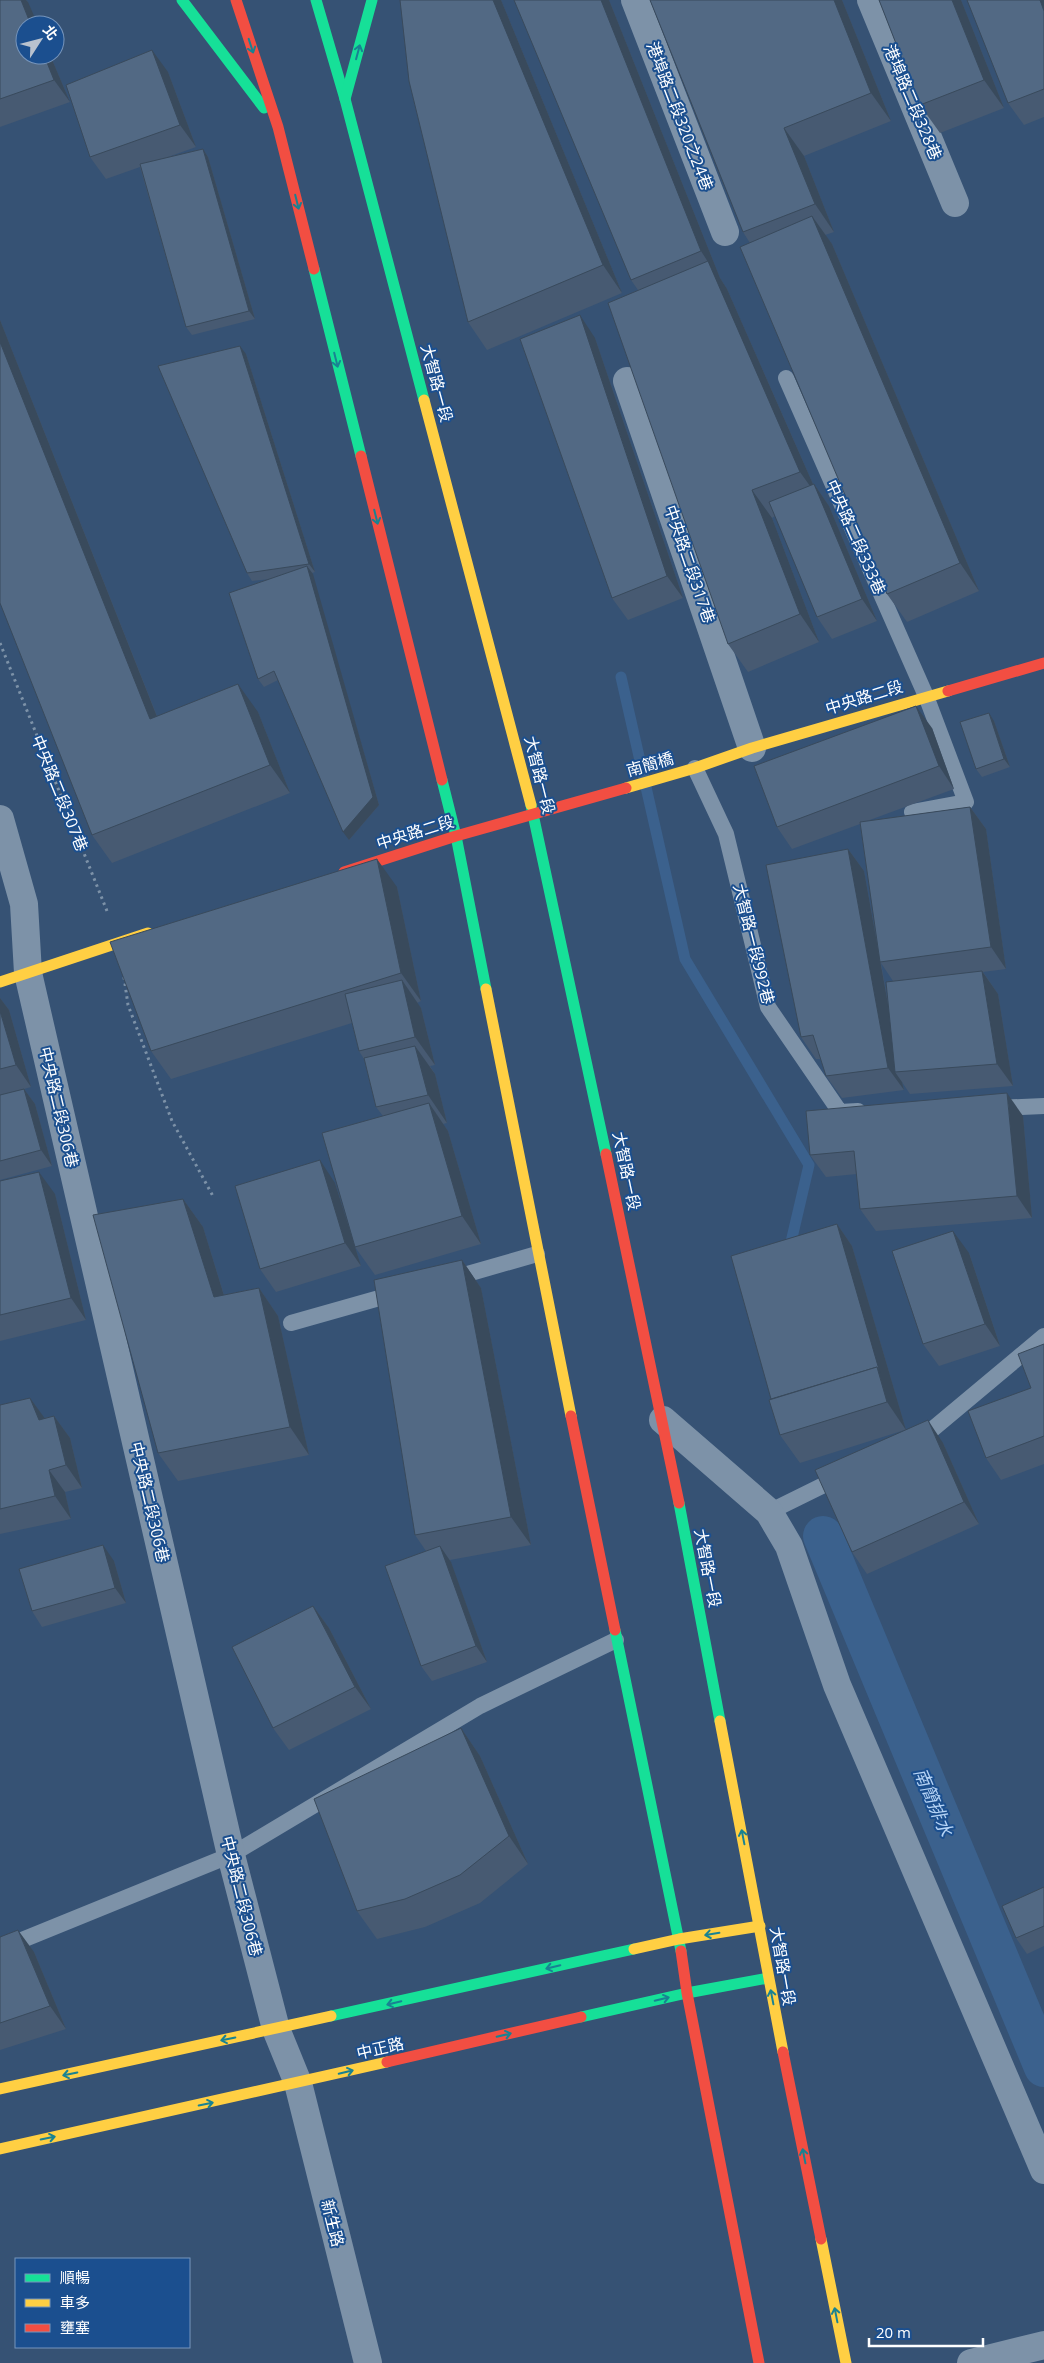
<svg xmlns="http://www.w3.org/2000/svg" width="1044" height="2363" viewBox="0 0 1044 2363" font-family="'Open Sans','Noto Sans TC',sans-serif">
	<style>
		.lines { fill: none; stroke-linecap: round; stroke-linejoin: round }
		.stream { stroke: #3b618d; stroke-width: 11 }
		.canal { stroke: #3b618d; stroke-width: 40 }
		.path { stroke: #7d92a8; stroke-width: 3; stroke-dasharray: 2.5 4; stroke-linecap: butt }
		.lane { stroke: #7d92a8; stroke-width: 16 }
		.street { stroke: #7d92a8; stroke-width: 28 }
		.fast { stroke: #16e098; stroke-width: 11 }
		.slow { stroke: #ffcf43; stroke-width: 11 }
		.jam { stroke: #f24e42; stroke-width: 11 }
		.wall { fill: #475a72; fill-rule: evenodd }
		.shaded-wall { fill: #394a5c }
		.building { fill: #526984; stroke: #394a5c }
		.oneway { stroke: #198292 }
		.labels { text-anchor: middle; stroke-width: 4; stroke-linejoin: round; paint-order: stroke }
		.street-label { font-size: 16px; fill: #fff; stroke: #1b4f8f }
		.water-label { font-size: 18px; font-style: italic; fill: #b5d3f5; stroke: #1b4f8f }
	</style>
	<rect width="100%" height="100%" fill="#365274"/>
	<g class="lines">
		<!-- stream -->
		<path class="stream" d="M621 677 685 959 809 1165 791 1242"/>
		<!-- canal -->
		<path class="canal" d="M823 1536 1044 2067"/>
		<!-- path -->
		<g class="path">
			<path d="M0 643 107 911"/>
			<path d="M124 977 128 1005 172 1121 214 1198"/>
		</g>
		<!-- lane -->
		<g class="lane">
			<path d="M786 378 926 696 966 802 912 812"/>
			<path d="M695 768 726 834 768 1007 840 1112 858 1111"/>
			<path d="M995 1108 1044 1106"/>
			<path d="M450 1279 537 1254"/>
			<path d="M291 1323 397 1293"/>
			<path d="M914 1440 928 1433 1044 1336"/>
			<path d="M769 1512 840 1477"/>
			<path d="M0 1949 231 1855 480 1706 616 1640"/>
		</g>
		<!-- street -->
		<g class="street">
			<path d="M635 0 725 232"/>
			<path d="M871 0 955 203"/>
			<path d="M627 381 752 748"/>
			<path d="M0 819 24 904 28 973 231 1855 276 2029 298 2083 368 2363"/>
			<path d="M663 1420 769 1512 789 1546 837 1685 1044 2170"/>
			<path d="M971 2363 1044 2345"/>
		</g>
		<!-- fast -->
		<g class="fast">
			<path d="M182 0 264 108"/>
			<path d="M316 0 345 99 424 400"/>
			<path d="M345 99 372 0"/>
			<path d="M314 269 361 456"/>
			<path d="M442 780 456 836 486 989"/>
			<path d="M531 805 606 1154"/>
			<path d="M679 1503 720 1721"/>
			<path d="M615 1630 681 1951"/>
			<path d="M331 2016 634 1949"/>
			<path d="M581 2017 687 1993 768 1978"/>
		</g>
		<!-- slow -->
		<g class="slow">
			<path d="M424 400 531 805"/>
			<path d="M626 788 695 768 752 748 948 691"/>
			<path d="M0 982 148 933"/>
			<path d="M486 989 571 1416"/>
			<path d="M720 1721 783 2052"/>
			<path d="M634 1949 679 1939 760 1926"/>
			<path d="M0 2089 331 2016"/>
			<path d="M0 2149 387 2062"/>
			<path d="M821 2239 846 2363"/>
		</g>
		<!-- jam -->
		<g class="jam">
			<path d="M236 0 278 127 314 269"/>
			<path d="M361 456 442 780"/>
			<path d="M948 691 1044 663"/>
			<path d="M344 872 456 836 626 788"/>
			<path d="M606 1154 679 1503"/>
			<path d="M571 1416 615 1630"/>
			<path d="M681 1951 687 1993 759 2363"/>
			<path d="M783 2052 821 2239"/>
			<path d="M387 2062 581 2017"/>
		</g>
	</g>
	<!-- wall -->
	<g class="wall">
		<path d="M0 0H26L28 2 25 55H50L70 102 0 127Z"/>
		<path d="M400 0H501L622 293 487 350 468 322Z"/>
		<path d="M609 0 720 278 727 289 813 484H814L829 506 877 621 832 639 817 617 775 516 772 518 819 642 748 672 728 644 638 290 631 280Z"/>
		<path d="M650 0H842L891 121 804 156 834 232 825 235 832 244 979 591 907 622 887 594 750 243 743 232Z"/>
		<path d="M879 0H961L1004 108 940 133 920 105Z"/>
		<path d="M1044 0V117L1024 125 1008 103Z"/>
		<path d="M168 72 196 147 168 157 203 149 208 157 255 319 192 335 186 327 140 167 106 179 90 157Z"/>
		<path d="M0 320 157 716 258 712 290 793 112 863 92 835 0 603Z"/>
		<path d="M595 338 683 598 628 620 612 598Z"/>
		<path d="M246 354 315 572 312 573 379 805 349 840 278 680 264 687 258 679 271 579 252 581 247 573Z"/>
		<path d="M994 721 1010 767 982 777 976 769Z"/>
		<path d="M932 728 954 789 867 821 970 807 986 829 1006 969 983 972 998 994 1013 1086 910 1094 902 1082 904 1090 842 1098 826 1076 821 1059H816L801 1037 848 849 864 871 879 953 860 824 792 849 777 827ZM881 963 893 981 888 1003Z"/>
		<path d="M397 887 421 1001 417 1003 421 1008 435 1065 430 1066 435 1074 447 1123 443 1124 448 1131 481 1244 375 1275 355 1247 383 1116 376 1107 364 1059 359 1051 352 1023 171 1079 151 1051Z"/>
		<path d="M0 998 9 1010 31 1087 24 1089 35 1104 52 1166 0 1180Z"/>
		<path d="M1023 1116 1032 1218 876 1231 860 1209 857 1174 826 1177 810 1155Z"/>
		<path d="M0 1181 55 1194 86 1320 0 1341Z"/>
		<path d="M335 1183 361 1266 276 1292 260 1269Z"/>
		<path d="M183 1199 203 1227 224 1295 259 1288 278 1316 309 1455 178 1481 158 1453Z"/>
		<path d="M837 1224 852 1246 906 1430 943 1443 979 1524 867 1574 852 1552 905 1430 800 1463 780 1435 771 1399Z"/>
		<path d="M969 1253 1000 1346 939 1366 923 1344Z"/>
		<path d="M462 1260 481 1288 531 1545 450 1560 487 1662 432 1681 421 1666 426 1551 415 1535Z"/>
		<path d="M1044 1344V1464L1001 1480 986 1458 1031 1388Z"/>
		<path d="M30 1398 44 1418 54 1416 70 1438 82 1488 65 1492 71 1519 0 1534V1405Z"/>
		<path d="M114 1561 126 1603 42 1627 32 1611Z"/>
		<path d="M313 1606 329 1628 371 1709 289 1750 273 1728Z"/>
		<path d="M461 1728 480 1756 528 1864 480 1903 425 1927 377 1939 357 1911Z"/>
		<path d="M1044 1887V1946L1027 1954 1016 1938Z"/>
		<path d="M0 1937 34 1952 66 2029 0 2050Z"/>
	</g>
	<!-- shaded-wall -->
	<g class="shaded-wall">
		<path d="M21 0H26L28 2 38 25H31Z"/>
		<path d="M493 0H501L622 293 603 265Z"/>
		<path d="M601 0H609L720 278 727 289 820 500 800 472 708 262 701 251Z"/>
		<path d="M834 0H842L891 121 871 93Z"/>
		<path d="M952 0H961L1004 108 984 80Z"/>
		<path d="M1040 0H1044V11Z"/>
		<path d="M152 50 168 72 196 147 180 125Z"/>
		<path d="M44 55H50L70 102 54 80Z"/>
		<path d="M784 128 804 156 834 232 815 204Z"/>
		<path d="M203 149 208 157 255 319 249 311Z"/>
		<path d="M812 216 832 244 979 591 960 563Z"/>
		<path d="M580 315 595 338 683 598 667 576Z"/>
		<path d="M0 320 169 747 150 719 0 342Z"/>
		<path d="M240 346 246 354 315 572 309 564Z"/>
		<path d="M814 484 829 506 877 621 862 599Z"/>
		<path d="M752 490 772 518 819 642 800 614Z"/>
		<path d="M307 566 313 574 379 805 349 840 343 832Z"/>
		<path d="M238 684 258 712 290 793 270 765Z"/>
		<path d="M916 706 932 728 954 789 939 766Z"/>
		<path d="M989 713 994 721 1010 767 1004 759Z"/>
		<path d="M970 807 986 829 1006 969 991 947Z"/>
		<path d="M848 849 864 871 900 1071 895 1072 902 1082 904 1090 888 1068Z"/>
		<path d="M377 859 397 887 421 1001 401 973Z"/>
		<path d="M982 971 998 994 1013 1086 997 1064Z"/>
		<path d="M402 980 421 1008 435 1065 415 1037Z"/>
		<path d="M0 998 9 1010 31 1087 16 1065 0 1011Z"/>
		<path d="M415 1046 435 1074 447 1123 428 1095Z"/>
		<path d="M24 1089 35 1104 52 1166 41 1150Z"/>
		<path d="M1007 1093 1023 1116 1032 1218 1017 1196Z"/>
		<path d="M429 1103 448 1131 481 1244 462 1216Z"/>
		<path d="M320 1160 335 1183 361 1266 345 1243Z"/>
		<path d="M39 1172 55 1194 86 1320 71 1298Z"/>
		<path d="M183 1199 203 1227 233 1325 214 1297Z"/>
		<path d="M837 1224 852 1246 906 1430 887 1402Z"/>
		<path d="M953 1231 969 1253 1000 1346 985 1324Z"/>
		<path d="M462 1260 481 1288 531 1545 511 1517Z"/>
		<path d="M259 1288 278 1316 309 1455 290 1427Z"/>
		<path d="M30 1398 46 1420H39Z"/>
		<path d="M54 1416 70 1438 82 1488 66 1465Z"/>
		<path d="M928 1420 943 1443 979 1524 964 1502Z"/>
		<path d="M49 1470 65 1492 71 1519 55 1496Z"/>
		<path d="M103 1545 114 1561 126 1603 115 1588Z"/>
		<path d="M440 1546 451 1562 487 1662 476 1646Z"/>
		<path d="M313 1606 329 1628 371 1709 355 1687Z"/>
		<path d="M461 1728 480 1756 528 1864 509 1836Z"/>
		<path d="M18 1930 34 1952 66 2029 50 2006Z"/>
	</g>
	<!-- building -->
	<g class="building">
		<path d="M0 0H21L31 25H25V55H44L54 80 0 99Z"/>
		<path d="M400 0H493L603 265 468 322 409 81Z"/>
		<path d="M514 0H601L701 251 631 280Z"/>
		<path d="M650 0H834L871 93 784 128 815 204 743 232Z"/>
		<path d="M879 0H952L984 80 920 105Z"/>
		<path d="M967 0H1040L1044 11V89L1008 103Z"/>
		<path d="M152 50 180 125 90 157 66 85Z"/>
		<path d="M203 149 249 311 186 327 140 164Z"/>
		<path d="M812 216 960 563 887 594 740 247Z"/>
		<path d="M708 261 800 472 752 490 800 614 728 644 608 303Z"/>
		<path d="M580 315 667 576 612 598 520 339Z"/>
		<path d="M0 342 150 719 238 684 270 765 92 835 0 603Z"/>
		<path d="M240 346 309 564 247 573 158 366Z"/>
		<path d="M814 484 862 599 817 617 769 502Z"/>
		<path d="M307 566 373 797 343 832 274 671 258 679 229 593Z"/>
		<path d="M916 706 939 766 777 827 754 766Z"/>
		<path d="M989 713 1004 759 976 769 960 722Z"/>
		<path d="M970 807 991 947 880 962 860 822Z"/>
		<path d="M848 849 888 1068 826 1076 813 1035 801 1037 766 865Z"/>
		<path d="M377 859 401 973 151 1051 110 942Z"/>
		<path d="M982 971 997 1064 895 1072 886 982Z"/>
		<path d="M402 980 415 1037 359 1051 345 994Z"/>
		<path d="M0 1011 16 1065 0 1069Z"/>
		<path d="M415 1046 428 1095 376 1107 364 1058Z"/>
		<path d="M24 1089 41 1150 0 1161V1095Z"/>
		<path d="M1007 1093 1017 1196 860 1209 854 1151 810 1155 806 1111Z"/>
		<path d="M429 1103 462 1216 355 1247 322 1133Z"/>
		<path d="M320 1160 345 1243 260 1269 235 1186Z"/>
		<path d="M39 1172 71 1298 0 1315V1181Z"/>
		<path d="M183 1199 214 1297 259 1288 290 1427 158 1453 93 1215Z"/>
		<path d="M837 1224 880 1373 877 1367 771 1399 731 1256Z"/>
		<path d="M953 1231 985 1324 923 1344 892 1251Z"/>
		<path d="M462 1260 511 1517 415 1535 374 1280Z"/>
		<path d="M1044 1344V1436L986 1458 968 1411 1031 1388 1018 1354Z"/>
		<path d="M877 1367 887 1402 780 1435 769 1400Z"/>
		<path d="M30 1398 39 1420 54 1416 66 1465 49 1470 55 1496 0 1509V1405Z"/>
		<path d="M928 1420 964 1502 852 1552 815 1470Z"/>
		<path d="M103 1545 115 1588 32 1611 19 1569Z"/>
		<path d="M440 1546 476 1646 421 1666 385 1566Z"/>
		<path d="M313 1606 355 1687 273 1728 232 1647Z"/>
		<path d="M461 1728 509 1836 460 1875 405 1899 357 1911 314 1799Z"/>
		<path d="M1044 1887V1926L1016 1938 1002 1906Z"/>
		<path d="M18 1930 50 2006 0 2023V1937Z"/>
	</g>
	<!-- one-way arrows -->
	<defs><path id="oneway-shaft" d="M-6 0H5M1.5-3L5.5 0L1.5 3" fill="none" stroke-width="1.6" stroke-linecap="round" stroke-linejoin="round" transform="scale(1.25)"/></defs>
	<g class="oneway">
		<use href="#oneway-shaft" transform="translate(251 46) rotate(72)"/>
		<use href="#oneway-shaft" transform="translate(358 52) rotate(-75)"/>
		<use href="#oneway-shaft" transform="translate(297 202) rotate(76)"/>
		<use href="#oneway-shaft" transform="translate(336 360) rotate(76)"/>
		<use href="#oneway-shaft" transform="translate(376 517) rotate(76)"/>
		<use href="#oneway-shaft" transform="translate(743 1837) rotate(-101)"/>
		<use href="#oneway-shaft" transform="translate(712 1934) rotate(171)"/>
		<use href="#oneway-shaft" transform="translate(553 1967) rotate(167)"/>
		<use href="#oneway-shaft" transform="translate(772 1997) rotate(-101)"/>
		<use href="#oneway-shaft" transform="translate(662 1999) rotate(-13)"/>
		<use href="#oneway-shaft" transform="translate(394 2003) rotate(167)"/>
		<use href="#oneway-shaft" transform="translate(504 2035) rotate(-13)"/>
		<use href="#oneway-shaft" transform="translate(228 2039) rotate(168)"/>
		<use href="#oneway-shaft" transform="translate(346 2072) rotate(-13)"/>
		<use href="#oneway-shaft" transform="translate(70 2074) rotate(168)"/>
		<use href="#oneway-shaft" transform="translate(206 2104) rotate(-12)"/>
		<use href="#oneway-shaft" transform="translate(48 2138) rotate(-12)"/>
		<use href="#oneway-shaft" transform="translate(804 2156) rotate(-101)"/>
		<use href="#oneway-shaft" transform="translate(836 2315) rotate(-101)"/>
	</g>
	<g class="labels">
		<!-- street labels -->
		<g class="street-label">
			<text transform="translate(913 102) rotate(67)" y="6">港埠路二段328巷</text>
			<text transform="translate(680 116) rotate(69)" y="6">港埠路二段320之24巷</text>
			<text transform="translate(437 383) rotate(75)" y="6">大智路一段</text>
			<text transform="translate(856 537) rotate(66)" y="6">中央路二段333巷</text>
			<text transform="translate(690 564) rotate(71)" y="6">中央路二段317巷</text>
			<text transform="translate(864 697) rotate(-17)" y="6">中央路二段</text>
			<text transform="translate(650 764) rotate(-16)" y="6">南簡橋</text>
			<text transform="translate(540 775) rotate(76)" y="6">大智路一段</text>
			<text transform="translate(60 793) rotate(68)" y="6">中央路二段307巷</text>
			<text transform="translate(415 832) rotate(-17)" y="6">中央路二段</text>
			<text transform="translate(754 944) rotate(76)" y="6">大智路一段992巷</text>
			<text transform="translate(59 1107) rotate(77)" y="6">中央路二段306巷</text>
			<text transform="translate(627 1171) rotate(78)" y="6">大智路一段</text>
			<text transform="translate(150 1502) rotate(77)" y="6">中央路二段306巷</text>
			<text transform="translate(708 1568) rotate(79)" y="6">大智路一段</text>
			<text transform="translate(242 1896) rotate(76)" y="6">中央路二段306巷</text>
			<text transform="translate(783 1966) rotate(80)" y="6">大智路一段</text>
			<text transform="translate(380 2048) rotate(-13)" y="6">中正路</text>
			<text transform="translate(333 2223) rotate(76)" y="6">新生路</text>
		</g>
		<!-- water labels -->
		<g class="water-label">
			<text transform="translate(933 1802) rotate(67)" y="6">南簡排水</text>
		</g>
	</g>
	<!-- legend -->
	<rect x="15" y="2258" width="175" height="90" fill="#1b4f8f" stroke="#7695bc"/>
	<rect x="25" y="2274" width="25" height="8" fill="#16e098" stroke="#7695bc"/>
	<text x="60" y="2283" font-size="15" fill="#ffffff">順暢</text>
	<rect x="25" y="2299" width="25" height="8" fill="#ffcf43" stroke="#7695bc"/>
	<text x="60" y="2308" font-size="15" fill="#ffffff">車多</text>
	<rect x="25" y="2324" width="25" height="8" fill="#f24e42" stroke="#7695bc"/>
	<text x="60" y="2333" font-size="15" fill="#ffffff">壅塞</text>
	<!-- north arrow -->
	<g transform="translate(40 40) rotate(54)"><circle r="24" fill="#1b4f8f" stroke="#7695bc"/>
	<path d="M0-4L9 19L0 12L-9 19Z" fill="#b9c2ce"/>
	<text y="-8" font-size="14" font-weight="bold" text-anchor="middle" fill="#ffffff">北</text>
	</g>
	<!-- scale -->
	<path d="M869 2338v8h114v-8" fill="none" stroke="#ffffff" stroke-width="2.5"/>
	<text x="876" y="2338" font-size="15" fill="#ffffff" stroke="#1b4f8f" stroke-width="4" paint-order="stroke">20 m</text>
</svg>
